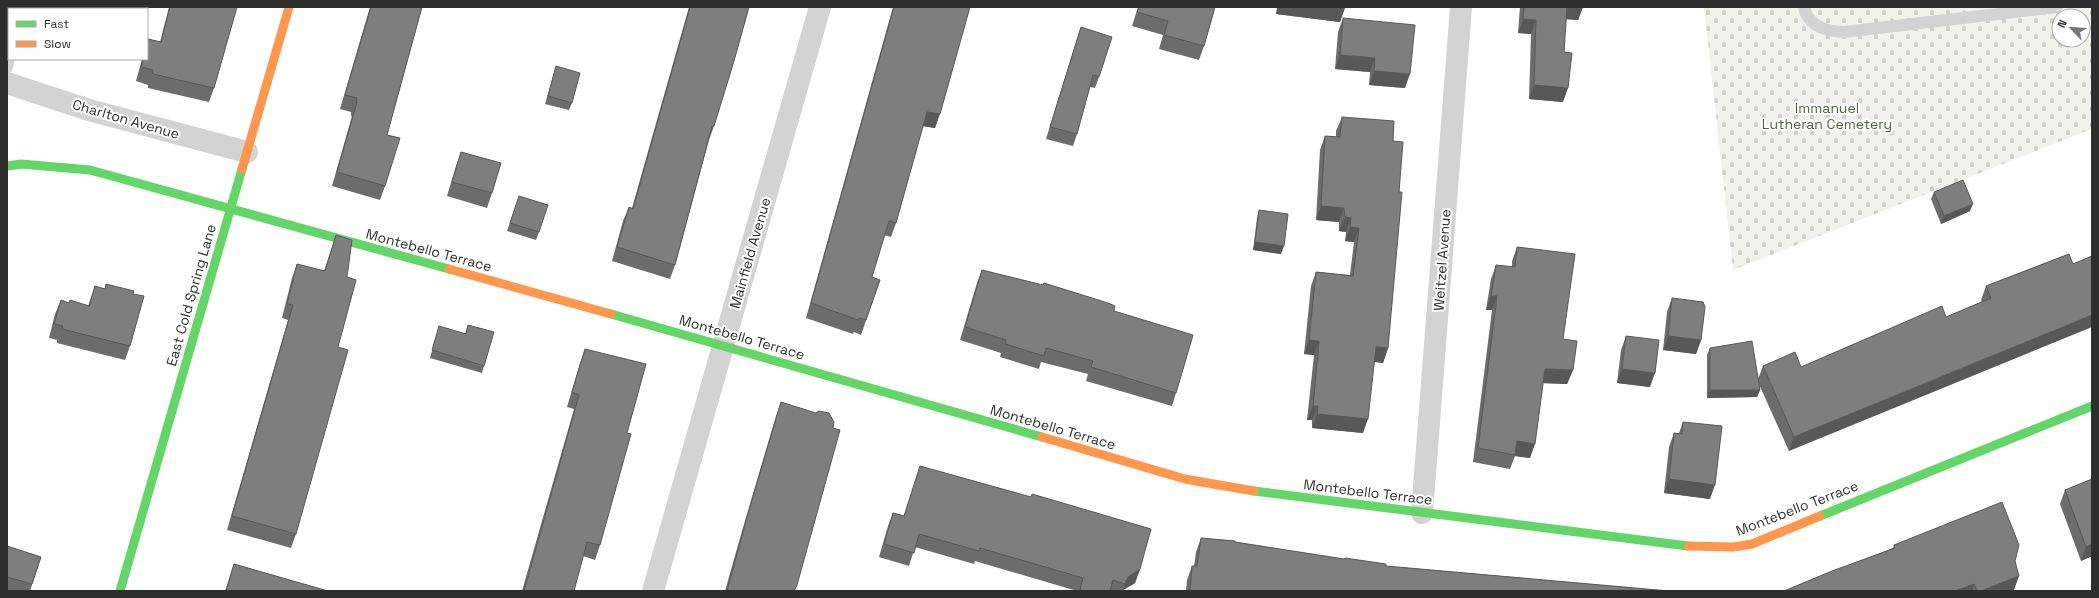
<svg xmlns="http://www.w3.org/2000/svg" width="2099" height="598" viewBox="0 0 2099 598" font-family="'Space Grotesk',sans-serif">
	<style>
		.cemetery { fill: url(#cemetery-stones); fill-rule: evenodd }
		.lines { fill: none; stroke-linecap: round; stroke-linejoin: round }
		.lane { stroke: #d3d3d3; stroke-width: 12 }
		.street { stroke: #d3d3d3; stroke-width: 22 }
		.fast { stroke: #63d668; stroke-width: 9 }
		.slow { stroke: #ff974d; stroke-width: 9 }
		.wall { fill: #6c6c6c }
		.shaded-wall { fill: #585858 }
		.building { fill: #7e7e7e; stroke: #585858 }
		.labels { text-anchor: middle; stroke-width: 4; stroke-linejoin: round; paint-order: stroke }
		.park-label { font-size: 14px; fill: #4f663f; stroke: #fff }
		.street-label { font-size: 14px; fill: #2e2e2e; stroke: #fff }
	</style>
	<defs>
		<pattern id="cemetery-stones" width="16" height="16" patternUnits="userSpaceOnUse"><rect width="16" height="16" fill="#f0f3ec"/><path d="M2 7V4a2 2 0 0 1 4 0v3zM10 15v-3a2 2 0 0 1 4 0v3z" fill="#ced1cb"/></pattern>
	</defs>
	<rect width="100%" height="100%" fill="#fff"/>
	<!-- cemetery -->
	<path class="cemetery" d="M1704 7H2092V129L1733 270ZM2059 16H2083V40H2059Z"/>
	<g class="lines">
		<!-- lane -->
		<g class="lane">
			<path d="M1804 7C1808 27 1827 31 1844 32L2057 7"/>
			<path d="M24 9V7"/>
			<path d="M7 67 9 59"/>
		</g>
		<!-- street -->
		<g class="street">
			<path d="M7 83 89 110 247 152"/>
			<path d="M1422 513 1461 7"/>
			<path d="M653 591 820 7"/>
		</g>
		<!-- fast -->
		<g class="fast">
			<path d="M7 166 21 164 90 170 449 269"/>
			<path d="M611 314 1042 437"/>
			<path d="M1254 491 1688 546"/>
			<path d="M1820 516 2092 406"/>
			<path d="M120 591 242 169"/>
		</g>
		<!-- slow -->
		<g class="slow">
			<path d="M242 169 289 7"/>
			<path d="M449 269 611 314"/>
			<path d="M1042 437 1185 479 1254 491"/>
			<path d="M1688 546 1733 547 1752 544 1820 516"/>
		</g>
	</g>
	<!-- wall -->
	<g class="wall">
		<path d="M169 7H237L214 88 209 102 148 88V85L136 81 142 59H147V42L148 39 160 42Z"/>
		<path d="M370 7H422L387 135 385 186 380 200 332 186 352 116H351V112L340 109Z"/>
		<path d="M689 7H749L714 126 709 140 675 265 670 279 612 261 623 221 629 207 632 208Z"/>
		<path d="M893 7H970L935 128 923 126 896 223 891 237 884 235 872 277 880 280 861 335 854 332 853 334 806 318Z"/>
		<path d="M1138 7H1215L1204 46 1199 60 1159 49 1163 35 1132 26Z"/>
		<path d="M1277 7H1345L1340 22 1276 14Z"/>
		<path d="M1520 7H1583L1578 20 1566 19 1564 52 1563 102 1529 99 1531 34 1518 33Z"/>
		<path d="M1343 18 1405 88 1369 85 1370 72 1335 69 1338 32Z"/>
		<path d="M1081 27 1099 77 1095 88 1090 87 1077 134 1073 146 1046 139 1077 39Z"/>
		<path d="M556 66 572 103 569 110 545 104 554 73Z"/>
		<path d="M1342 117 1393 141 1399 192 1388 348 1383 363 1374 362 1363 433 1312 428V420H1307L1314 355 1304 354 1311 286 1316 272 1350 275 1354 242 1345 241 1346 232 1339 231V222L1316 220 1320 150 1325 136 1336 137V131Z"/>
		<path d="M461 152 492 193 487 208 447 196 456 166Z"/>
		<path d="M1934 192 1970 211 1941 224 1931 199Z"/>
		<path d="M519 196 539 232 536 240 507 231Z"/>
		<path d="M1259 210 1281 254 1253 250 1257 218Z"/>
		<path d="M336 235 347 277 338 347 296 534 291 548 227 530 288 320 282 318 292 278 297 264 324 271Z"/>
		<path d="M1517 247 1563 339 1573 370 1567 384 1543 383 1530 458 1515 456 1510 469 1473 462 1492 310H1486L1491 279 1496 265 1512 267V261Z"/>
		<path d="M2069 254 1789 451 1758 382 1760 390 1757 397 1707 398V355L1710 348 1758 379 1763 366 1801 367 1946 317 1982 302 1981 300 1986 286Z"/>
		<path d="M982 270 1114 311 1176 393 1172 406 1086 381 1088 374 1041 362 1039 369 1000 357 1001 353 960 340 977 283Z"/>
		<path d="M106 284 133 294 130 346 125 360 57 343V340L49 338 55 314 61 300 69 303 88 306 95 286 105 289Z"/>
		<path d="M1672 298 1701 340 1696 354 1663 350 1667 312Z"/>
		<path d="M468 325 484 366 482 373 430 358 439 326 465 334Z"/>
		<path d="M1626 336 1650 387 1617 383 1621 350Z"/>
		<path d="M585 349 627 433 600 545 595 560 583 556 574 591H522L574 409 567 407 580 363Z"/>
		<path d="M781 402 797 585 794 591H725L742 531 776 416Z"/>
		<path d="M1683 422 1710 499 1664 493 1669 447 1674 433H1679Z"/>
		<path d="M920 466 1140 569 1135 583 1123 590V591H1077L975 561 974 564 915 547 909 566 879 557 888 526 893 513 904 516Z"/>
		<path d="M2092 479V556L2081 561 2060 504 2065 490Z"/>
		<path d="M1201 538 1235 542 1386 566 1669 591H1186L1187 580 1192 566H1194L1196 552Z"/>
		<path d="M1894 545 2015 561 2014 590 2012 591H1784L1893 548Z"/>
		<path d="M7 546 41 557 30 591H7Z"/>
		<path d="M234 564 328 591H225Z"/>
	</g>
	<!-- shaded-wall -->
	<g class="shaded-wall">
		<path d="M1279 7H1338L1345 8 1340 22 1276 14Z"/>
		<path d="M1566 7H1583L1578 20 1562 19Z"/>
		<path d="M1523 19 1536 20 1531 34 1518 33Z"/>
		<path d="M1340 55 1375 58 1370 72 1335 69Z"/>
		<path d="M1374 71 1410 74 1405 88 1369 85Z"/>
		<path d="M1534 85 1568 88 1563 102 1529 99Z"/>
		<path d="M927 112 940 114 935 128 922 126Z"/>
		<path d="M1973 204 1970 211 1941 224 1944 216Z"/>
		<path d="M1321 206 1344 208 1339 222 1316 220Z"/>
		<path d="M1345 217 1351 218 1346 232 1339 231Z"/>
		<path d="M1350 227 1359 228 1354 242 1345 241Z"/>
		<path d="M1255 242 1284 246 1281 254 1253 250Z"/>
		<path d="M1491 296H1497L1492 310H1486Z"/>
		<path d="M2092 315V327L1789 451 1794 437Z"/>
		<path d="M1668 336 1701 340 1696 354 1663 350Z"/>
		<path d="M1309 340 1319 341 1314 355 1304 354Z"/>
		<path d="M1376 347 1388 348 1383 363 1370 361Z"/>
		<path d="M1545 369 1573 370 1567 384 1540 383Z"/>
		<path d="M1622 369 1655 373 1650 387 1617 383Z"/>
		<path d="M1710 390H1760L1757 397 1707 398Z"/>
		<path d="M1313 406H1318L1312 420H1307Z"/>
		<path d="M1317 414 1368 419 1363 433 1312 428Z"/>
		<path d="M1517 441 1535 444 1530 458 1515 456Z"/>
		<path d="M1669 479 1715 485 1710 499 1664 493Z"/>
		<path d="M2092 544V556L2081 561 2086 547Z"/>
		<path d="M1140 569 1135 583 1123 590 1128 577Z"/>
		<path d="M2019 576 2014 590 2012 591H1981Z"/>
		<path d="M1974 584 1972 591H1955Z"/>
	</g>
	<!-- building -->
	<g class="building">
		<path d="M170 7H237L214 88 153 74V70L141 67 143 59H147V44L148 39 161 42Z"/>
		<path d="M371 7H422L387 135 400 138 385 186 337 172 357 102H356L357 98 345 95Z"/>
		<path d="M690 7H749L734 61 714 126H712L675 265 617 247 629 207 633 209Z"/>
		<path d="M894 7H970L940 114 927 112 896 223 889 221 872 277 880 280 866 320 859 318 858 320 811 303Z"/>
		<path d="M1139 7H1215L1204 46 1164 35 1168 21 1137 12Z"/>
		<path d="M1524 7H1567L1564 52 1572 53 1568 88 1534 85 1536 20 1523 19Z"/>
		<path d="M1343 18 1415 25 1410 74 1374 71 1375 58 1340 55Z"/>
		<path d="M1081 27 1112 37 1099 77 1093 75 1077 134 1050 127Z"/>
		<path d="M556 66 580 73 572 103 548 96Z"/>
		<path d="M1342 117 1394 121 1393 141 1403 142 1399 192H1402L1388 348 1376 347 1368 419 1317 414 1318 406H1313L1319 341 1309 340 1316 272 1353 276 1359 228 1350 227 1351 218 1345 217 1344 208 1321 206 1325 136 1340 137Z"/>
		<path d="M461 152 501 163 492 193 452 182Z"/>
		<path d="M1963 180 1973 204 1944 216 1934 192Z"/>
		<path d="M519 196 548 205 539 232 510 223Z"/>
		<path d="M1259 210 1288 214 1284 246 1255 242Z"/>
		<path d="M336 235 352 240 347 277 356 280 338 347 348 350 296 534 232 516 293 305 287 304 297 264 325 271Z"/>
		<path d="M1517 247 1575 254 1563 339 1577 341 1573 370 1545 369 1535 444 1517 441 1515 455 1478 448 1497 296H1491L1496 265 1515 267Z"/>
		<path d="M2069 254 2073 264 2092 256V315L1794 437 1763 366 1795 352 1801 367 1942 306 1946 317 1991 298 1986 286Z"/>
		<path d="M982 270 1043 285 1044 283 1108 303 1115 306 1114 311 1193 335 1176 393 1091 367 1093 361 1046 348 1044 356 1005 344 1006 340 965 327Z"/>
		<path d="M106 284 134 291 133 294 144 296 130 346 62 329 63 326 54 324 61 300 69 303 70 300 89 306 95 286 105 289Z"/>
		<path d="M1672 298 1703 302 1705 307 1701 340 1668 336Z"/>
		<path d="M468 325 494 332 484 366 432 350 439 326 466 334Z"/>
		<path d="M1626 336 1659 340 1655 373 1622 369Z"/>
		<path d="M1752 341 1760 390H1710V348Z"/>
		<path d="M585 349 646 364 627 433 631 434 600 545 587 542 574 591H524L579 395 572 392Z"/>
		<path d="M781 402 816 413 819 411 829 413 834 422 833 428 840 430 797 585 794 591H727L747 517Z"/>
		<path d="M1683 422 1722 426 1715 485 1669 479 1674 433 1682 434Z"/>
		<path d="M920 466 1031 497 1032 494 1151 529 1140 569 1128 577 1125 584 1113 580 1110 591H1084L1080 590 1083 578 980 548 979 551 919 534 914 553 884 544 893 513 904 516Z"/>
		<path d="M2092 479V544L2086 547 2065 490Z"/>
		<path d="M2002 502 2019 545 2015 561 2019 576 1981 591H1977L1974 584 1955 591H1784L1832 571 1895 548 1894 545Z"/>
		<path d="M1201 538 1235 541V542L1344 559 1345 558 1386 564V566L1669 591H1190L1192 566H1197Z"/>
		<path d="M7 546 41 557 32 584 7 577Z"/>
		<path d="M234 564 328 591H226Z"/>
	</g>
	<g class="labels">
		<!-- park labels -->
		<g class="park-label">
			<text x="1827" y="113">Immanuel<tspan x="1827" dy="16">Lutheran Cemetery</tspan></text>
		</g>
		<!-- street labels -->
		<g class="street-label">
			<text transform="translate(126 119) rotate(16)" y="5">Charlton Avenue</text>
			<text transform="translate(429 250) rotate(15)" y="5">Montebello Terrace</text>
			<text transform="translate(750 253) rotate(-74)" y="5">Mainfield Avenue</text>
			<text transform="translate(1442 260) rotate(-86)" y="5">Weitzel Avenue</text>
			<text transform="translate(191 295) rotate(-74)" y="5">East Cold Spring Lane</text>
			<text transform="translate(742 337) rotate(16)" y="5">Montebello Terrace</text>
			<text transform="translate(1053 427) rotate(16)" y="5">Montebello Terrace</text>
			<text transform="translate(1368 492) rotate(7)" y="5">Montebello Terrace</text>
			<text transform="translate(1797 508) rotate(-21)" y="5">Montebello Terrace</text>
		</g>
	</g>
	<!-- border -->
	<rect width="2099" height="598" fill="none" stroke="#2e2e2e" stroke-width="16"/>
	<!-- legend -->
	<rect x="8" y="8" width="140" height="52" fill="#ffffff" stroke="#ababab"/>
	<rect x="16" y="21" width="20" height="6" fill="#63d668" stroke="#ababab"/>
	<text x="44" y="28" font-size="12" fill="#2e2e2e">Fast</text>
	<rect x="16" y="41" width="20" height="6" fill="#ff974d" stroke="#ababab"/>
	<text x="44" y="48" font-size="12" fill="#2e2e2e">Slow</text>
	<!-- north arrow -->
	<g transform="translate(2071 28) rotate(295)"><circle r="19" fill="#ffffff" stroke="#ababab"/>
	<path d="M0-3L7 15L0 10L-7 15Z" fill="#777777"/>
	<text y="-6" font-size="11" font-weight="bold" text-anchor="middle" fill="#2e2e2e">N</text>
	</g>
</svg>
